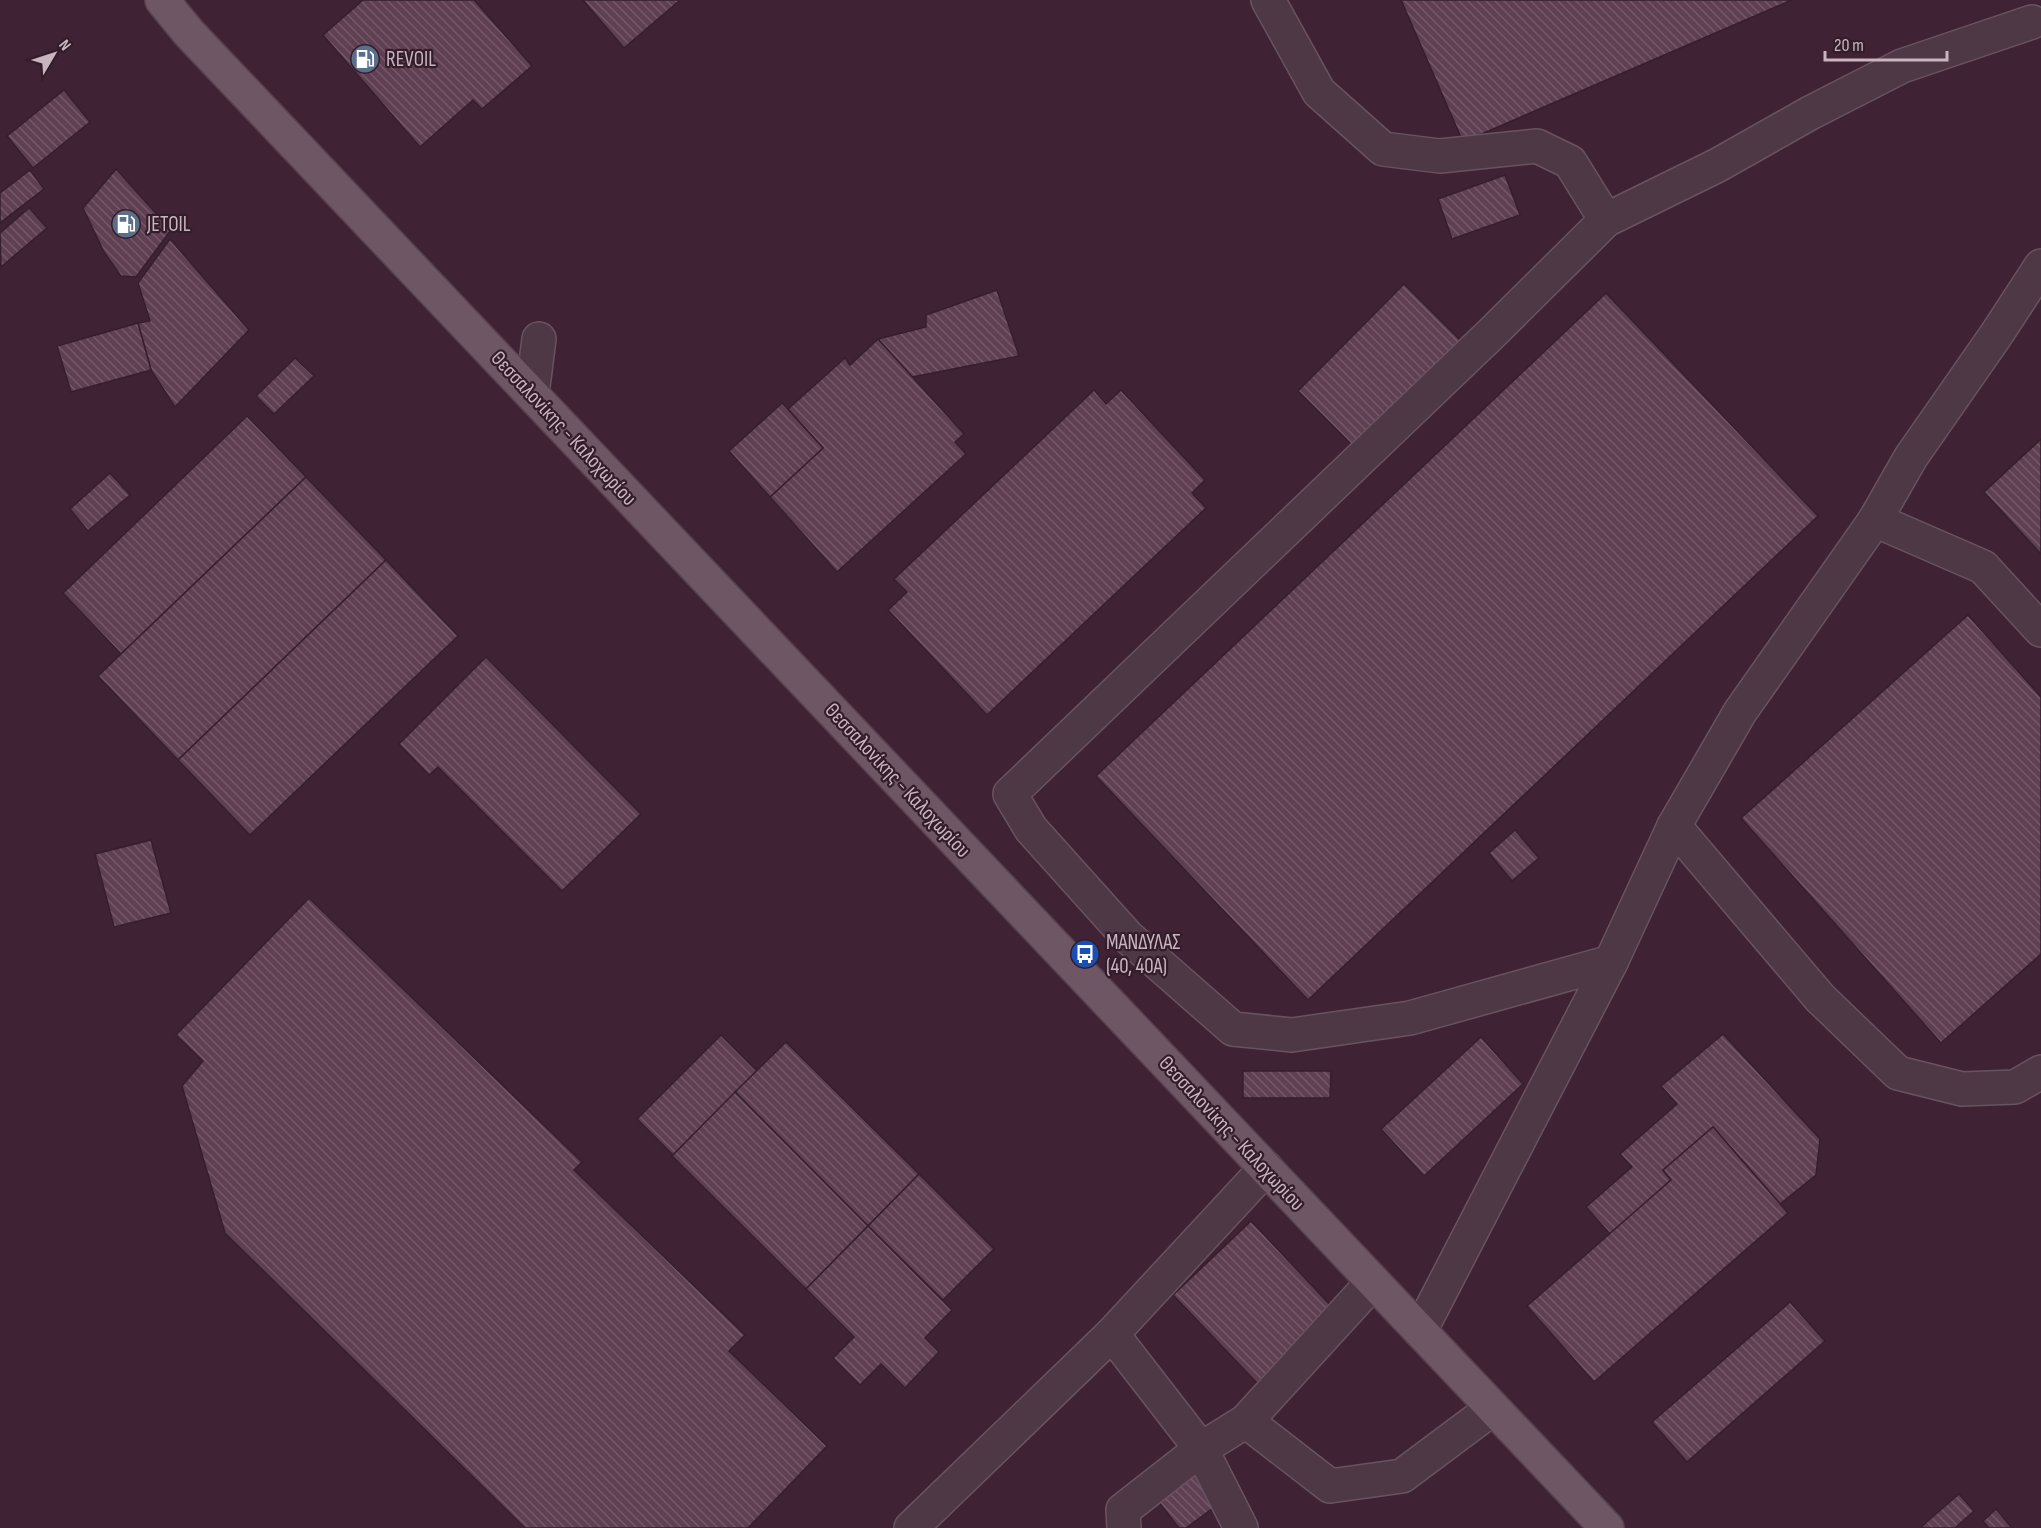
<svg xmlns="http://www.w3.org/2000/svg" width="2041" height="1528" viewBox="0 0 2041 1528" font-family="'Sofia Sans Condensed',sans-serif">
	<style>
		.building { fill: url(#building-back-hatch); stroke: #361f2c; stroke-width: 1.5 }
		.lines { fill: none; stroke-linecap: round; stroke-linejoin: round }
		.minor-casing { stroke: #6a5360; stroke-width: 36 }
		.major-casing { stroke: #58414e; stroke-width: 36 }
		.minor { stroke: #4f3845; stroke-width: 33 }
		.major { stroke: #6f5665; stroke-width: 33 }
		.labels { text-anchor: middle; stroke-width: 4.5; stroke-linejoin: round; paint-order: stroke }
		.poi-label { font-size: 21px; fill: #cab4c0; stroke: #341d2a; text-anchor: start }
		.street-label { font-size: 21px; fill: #cab4c0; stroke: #341d2a }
	</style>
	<defs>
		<pattern id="building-back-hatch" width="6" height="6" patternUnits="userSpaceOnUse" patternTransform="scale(1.5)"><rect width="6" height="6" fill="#5f3f52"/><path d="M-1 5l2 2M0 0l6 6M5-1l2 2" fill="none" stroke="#755869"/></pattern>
	</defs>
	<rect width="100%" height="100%" fill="#3f2334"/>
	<!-- building -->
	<g class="building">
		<path d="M363 0H474L532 66 482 109 473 100 420 147 323 35Z"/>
		<path d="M583 0H678L679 1 624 48Z"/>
		<path d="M1401 0H1792L1463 142Z"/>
		<path d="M64 90 90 122 33 168 7 136Z"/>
		<path d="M116 169 171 230 136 277 121 276 104 252 83 208Z"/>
		<path d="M30 170 44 189 0 223V193Z"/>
		<path d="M1505 175 1520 215 1452 239 1438 199Z"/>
		<path d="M29 208 47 228 1 267 0 233Z"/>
		<path d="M170 239 249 330 175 407 151 370 138 323 150 321 138 283Z"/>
		<path d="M1404 284 1462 342 1356 449 1298 391Z"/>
		<path d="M997 290 1019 356 912 377 878 339 926 327V315Z"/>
		<path d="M1606 293 1818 516 1308 1000 1096 776Z"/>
		<path d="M138 323 151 370 71 392 57 346Z"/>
		<path d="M878 339 964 434 955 442 966 454 837 572 770 497 823 448 788 409 845 358 850 365Z"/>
		<path d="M295 358 314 376 274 414 256 396Z"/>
		<path d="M1094 390 1106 404 1121 390 1205 480 1192 493 1206 508 987 715 888 610 907 592 894 579Z"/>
		<path d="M782 403 823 448 770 497 729 451Z"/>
		<path d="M247 416 306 477 121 654 63 593Z"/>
		<path d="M2041 439V554L1984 492Z"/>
		<path d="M110 473 130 495 88 531 70 509Z"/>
		<path d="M306 477 386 560 178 760 98 676Z"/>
		<path d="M386 560 458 636 250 835 178 760Z"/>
		<path d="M1968 615 2041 697V954L1941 1043 1741 818Z"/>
		<path d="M486 657 641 814 562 891 438 767 429 775 399 744Z"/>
		<path d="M1515 830 1539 858 1512 881 1489 853Z"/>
		<path d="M151 840 171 913 114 927 95 854Z"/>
		<path d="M309 898 582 1162 574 1170 745 1335 729 1351 827 1446 748 1528H525L225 1233 182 1086 203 1061 176 1035Z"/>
		<path d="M1723 1034 1820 1139 1816 1175 1780 1204 1713 1127 1663 1170 1671 1180 1610 1234 1586 1207 1632 1167 1620 1154 1677 1104 1661 1086Z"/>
		<path d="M721 1035 757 1071 673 1155 637 1119Z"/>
		<path d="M1481 1037 1523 1084 1424 1176 1381 1129Z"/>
		<path d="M786 1042 919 1174 868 1226 735 1092Z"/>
		<path d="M1243 1071H1331L1330 1098H1243Z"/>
		<path d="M735 1092 868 1226 806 1289 672 1156Z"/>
		<path d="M1713 1127 1788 1213 1594 1382 1527 1306 1671 1180 1663 1170Z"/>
		<path d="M919 1174 994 1249 943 1300 868 1226Z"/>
		<path d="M1251 1221 1335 1310 1257 1383 1173 1295Z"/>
		<path d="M868 1226 952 1310 925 1338 939 1352 905 1388 881 1364 860 1385 833 1358 854 1337 806 1289Z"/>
		<path d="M1790 1302 1825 1341 1687 1462 1652 1422Z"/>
		<path d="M1193 1460 1224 1500 1186 1528H1179L1151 1492Z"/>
		<path d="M1959 1494 1974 1511 1955 1528H1924L1922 1526Z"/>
		<path d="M1996 1509 2012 1528H1989L1983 1521Z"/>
	</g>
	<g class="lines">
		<!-- minor casing -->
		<g class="minor-casing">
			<g id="minor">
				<path d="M1268 0 1319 92 1383 149 1440 156 1537 146 1570 162 1606 220"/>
				<path d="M532 394 539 339"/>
				<path d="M1875 520 1983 567 2041 630"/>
				<path d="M1674 826 1820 998 1898 1073 1962 1089 2015 1087 2041 1072"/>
				<path d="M1611 962 1410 1018 1292 1035 1233 1029 1128 937 1031 829 1010 794 1492 333 1606 220 1718 165 1810 113 1902 66 2032 22"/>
				<path d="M1420 1331 1611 962 1674 826 1740 712 1875 520 1911 457 1996 335 2041 266"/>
				<path d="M1112 1334 1201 1449 1241 1528"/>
				<path d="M1246 1421 1330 1486 1402 1476 1493 1408"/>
				<path d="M911 1528 1112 1334 1266 1168"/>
				<path d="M1124 1528 1123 1510 1201 1449 1246 1421 1373 1282"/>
			</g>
		</g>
		<!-- major casing -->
		<g class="major-casing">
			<path id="major" d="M162 0 189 33 1607 1528"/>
		</g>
		<!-- minor -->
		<use href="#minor" class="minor"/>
		<!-- major -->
		<use href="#major" class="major"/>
	</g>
	<!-- icons -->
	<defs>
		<g id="fuel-disc" transform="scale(1.5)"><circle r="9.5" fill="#5c6f8a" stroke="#341d2a"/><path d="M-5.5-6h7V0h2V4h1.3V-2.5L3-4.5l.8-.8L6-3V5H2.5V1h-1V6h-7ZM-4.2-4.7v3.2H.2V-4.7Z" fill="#fff"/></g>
		<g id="bus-disc" transform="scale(1.5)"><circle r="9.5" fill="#1a4fb4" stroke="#341d2a"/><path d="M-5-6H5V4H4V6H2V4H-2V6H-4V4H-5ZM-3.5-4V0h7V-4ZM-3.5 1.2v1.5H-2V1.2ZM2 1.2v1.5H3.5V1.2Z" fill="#fff"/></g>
	</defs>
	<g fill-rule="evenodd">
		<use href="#fuel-disc" x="365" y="59"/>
		<use href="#fuel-disc" x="126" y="224"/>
		<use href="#bus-disc" x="1085" y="954"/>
	</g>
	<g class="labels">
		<!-- poi labels -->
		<g class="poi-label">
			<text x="386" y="66">REVOIL</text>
			<text x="147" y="231">JETOIL</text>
			<text x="1106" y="949">ΜΑΝΔΥΛΑΣ<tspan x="1106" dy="24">(40, 40Α)</tspan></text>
		</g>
		<!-- street labels -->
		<g class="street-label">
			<text transform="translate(564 428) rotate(47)" y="7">Θεσσαλονίκης - Καλοχωρίου</text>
			<text transform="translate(898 780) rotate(47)" y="7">Θεσσαλονίκης - Καλοχωρίου</text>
			<text transform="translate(1232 1133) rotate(47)" y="7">Θεσσαλονίκης - Καλοχωρίου</text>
		</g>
	</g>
	<!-- north arrow -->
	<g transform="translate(54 54) rotate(51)" stroke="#341d2a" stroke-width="4.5" paint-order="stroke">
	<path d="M0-4.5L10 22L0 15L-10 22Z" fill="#cab4c0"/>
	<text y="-9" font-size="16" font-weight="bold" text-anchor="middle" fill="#cab4c0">N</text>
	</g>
	<!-- scale -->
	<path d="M1825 51v9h122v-9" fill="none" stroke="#cab4c0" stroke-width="3"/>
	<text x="1834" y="51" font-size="18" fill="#cab4c0" stroke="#341d2a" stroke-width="4.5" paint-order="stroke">20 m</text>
</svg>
